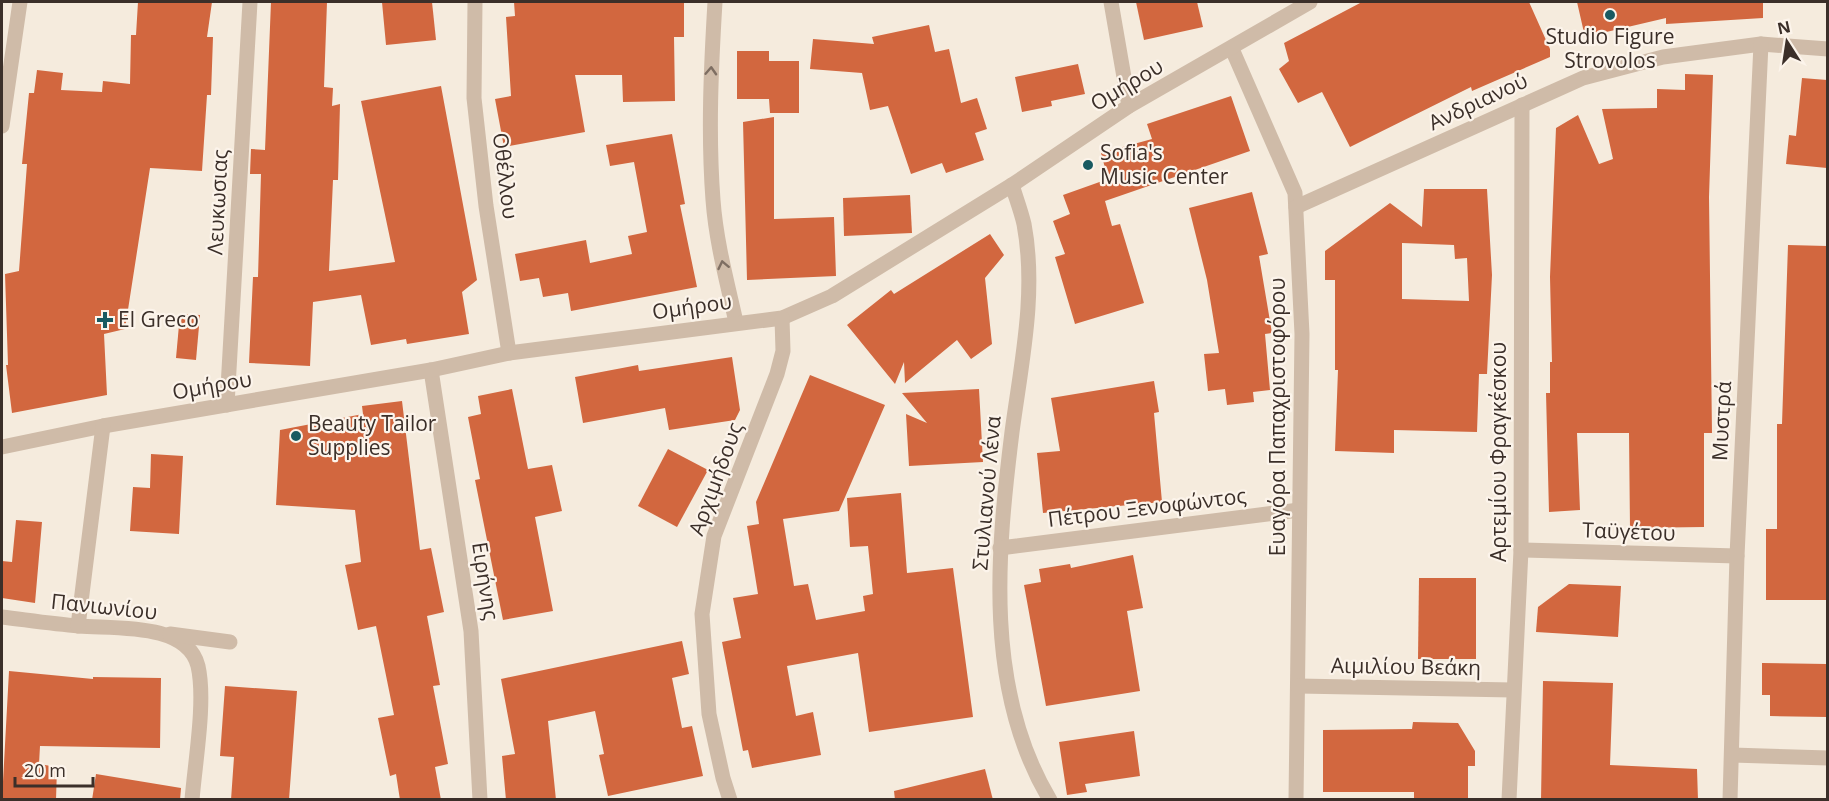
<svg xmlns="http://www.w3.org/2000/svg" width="1829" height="801" viewBox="0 0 1829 801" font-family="'Open Sans',sans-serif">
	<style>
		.building { fill: #d2673f; fill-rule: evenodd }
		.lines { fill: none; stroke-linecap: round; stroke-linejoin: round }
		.minor { stroke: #cfbba8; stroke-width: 15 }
		.oneway { stroke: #7e6e62 }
		.poi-dot { fill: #195a61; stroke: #fcf4eb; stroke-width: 2 }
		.labels { text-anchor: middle; stroke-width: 4.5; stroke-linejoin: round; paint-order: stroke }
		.poi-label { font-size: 21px; fill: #3b2f29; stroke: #fcf4eb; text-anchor: start }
		.street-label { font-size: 21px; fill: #3b2f29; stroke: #fcf4eb }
	</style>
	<rect width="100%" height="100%" fill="#f5ebdd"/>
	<!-- building -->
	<g class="building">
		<path d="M138 2H212L207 37H213L211 95H207L202 171 150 168 125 329 104 334 107 395 12 413 6 365H8L5 274 19 271 27 164H22L29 93H34L37 70 63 73 61 90 102 92 103 81 130 84 131 35H136Z"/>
		<path d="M271 2H327L324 87 333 88 332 106 340 104 338 180H333L329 271 395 262 361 101 441 86 477 280 462 292 469 334 407 344 406 339 371 345 361 295 313 302 310 366 249 363 253 277H258L261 174H250L251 149 265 150Z"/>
		<path d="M382 2H432L436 40 386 45Z"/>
		<path d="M514 2H684V37H674L675 101 623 102 622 75H575L585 132 504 147 495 99 511 96 506 17 515 16Z"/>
		<path d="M1136 2H1197L1203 27 1144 40Z"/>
		<path d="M1362 2H1529L1550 49V57L1472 91 1471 87 1350 147 1322 92 1298 103 1279 69 1289 61 1284 43Z"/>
		<path d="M1577 2H1763V18L1666 24V18L1585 37Z"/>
		<path d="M929 25 935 52 949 49 961 103 977 98 987 129 975 133 984 160 946 173 942 163 911 174 888 106 870 110 862 73 810 69 813 39 874 44 872 37Z"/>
		<path d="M737 51H769V61H799V113H770L769 99H737Z"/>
		<path d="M1078 64 1085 94 1051 101 1052 106 1022 112 1015 77Z"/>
		<path d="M1685 74 1713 75 1709 197 1712 433H1704V527L1630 528 1629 433H1577L1580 510 1549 512 1546 393H1550V362H1552L1550 277 1556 128 1578 115 1599 164 1613 159 1602 109 1657 108V89L1685 90Z"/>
		<path d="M1802 78 1827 80V168L1786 164 1789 135 1796 136Z"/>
		<path d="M1231 96 1250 151 1105 201 1112 226 1120 224 1144 303 1075 324 1055 257 1065 254 1053 221 1070 214 1063 195 1108 179 1101 153 1152 139 1147 124Z"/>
		<path d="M774 117V219L834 217 836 276 747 280 743 122Z"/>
		<path d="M672 134 685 204 680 205 697 287 571 311 568 293 543 297 539 278 520 281 515 254 586 240 590 263 632 254 628 236 647 232 634 162 610 166 606 145Z"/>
		<path d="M1424 189H1487L1492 275 1487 374H1479L1477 432 1394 430V453L1335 451 1338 370H1335V280H1325V251L1390 203 1422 227ZM1402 243 1454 245 1455 259 1467 258 1469 301 1402 299Z"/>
		<path d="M1252 192 1268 254 1259 256 1272 333 1265 334 1270 390 1253 392 1254 402 1227 405 1225 389 1208 391 1204 354 1219 353 1207 280 1189 208Z"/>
		<path d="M910 195 912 233 844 236 843 198Z"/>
		<path d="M990 234 1004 255 985 278 992 344 971 359 957 340 905 383 904 362 895 384 847 325 891 290 894 294Z"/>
		<path d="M1788 245 1827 246V600H1766V529H1777V424H1782Z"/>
		<path d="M180 314 200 315 196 360 176 358Z"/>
		<path d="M732 357 740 410 735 420 669 430 665 408 583 423 575 377 638 365 639 371Z"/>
		<path d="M810 375 885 405 839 511 783 519 794 586 808 584 816 620 865 611 863 596 873 594 868 546 850 547 847 498 901 493 907 573 953 568 973 717 869 732 858 653 787 666 796 716 813 712 821 755 752 768 748 750 743 751 722 642 741 638 733 598 758 594 747 526 759 524 756 502Z"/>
		<path d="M1154 381 1159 412 1154 413 1162 502 1043 513 1037 453 1060 451 1051 398Z"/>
		<path d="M512 389 528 469 552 465 562 511 535 517 553 611 503 620 475 480 480 479 468 417 481 414 478 396Z"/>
		<path d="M979 389 983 462 909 466 906 414 927 423 902 393Z"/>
		<path d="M402 401 420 550 431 548 444 612 427 616 440 685 433 686 448 764 435 767 441 800H400L396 774 390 776 378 718 394 715 376 626 358 630 345 565 361 562 355 510 276 505 280 430 363 414 362 406Z"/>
		<path d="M668 449 708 470 677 527 638 506Z"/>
		<path d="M151 454 183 456 179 534 130 531 133 487 150 488Z"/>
		<path d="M16 520 42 522 35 603 2 598V561L12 562Z"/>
		<path d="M1133 555 1143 608 1127 611 1140 691 1046 706 1024 585 1041 582 1039 569 1070 564 1071 568Z"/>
		<path d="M1419 578H1476V659H1418Z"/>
		<path d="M1569 584 1621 586 1618 637 1536 632 1538 607Z"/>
		<path d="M682 641 689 674 672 678 682 728 692 726 703 776 608 796 599 755 604 754 595 711 548 721 556 800H506L502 756 515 754 501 679Z"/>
		<path d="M1762 663 1827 664V717L1770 716V695H1762Z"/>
		<path d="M9 671 93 679V677L161 678 160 748 40 746 39 764 57 767 56 800H2Z"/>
		<path d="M1543 681 1613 683 1610 765 1697 769 1698 800H1541Z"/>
		<path d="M225 686 297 691 289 800H231L234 757 220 756Z"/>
		<path d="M1413 722 1458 723 1475 751V766H1468V800H1414V792H1323V730L1412 729Z"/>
		<path d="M1134 731 1140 776 1085 784 1087 792 1067 795 1059 742Z"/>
		<path d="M985 769 993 800H895L894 791Z"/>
		<path d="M96 774 181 788 180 800H92Z"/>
	</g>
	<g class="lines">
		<!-- minor -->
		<g class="minor">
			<path d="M475 2 474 98 486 206 509 353"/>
			<path d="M715 2C711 68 708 134 713 200 716 241 727 282 736 322"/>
			<path d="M1111 2 1129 106"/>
			<path d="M1232 49 1295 193 1302 334 1296 800"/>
			<path d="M2 126 20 2"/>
			<path d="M1012 185C1016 198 1021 211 1024 224 1037 293 1021 364 1012 432 997 553 984 690 1050 800"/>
			<path d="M1296 207 1583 78 1663 57 1761 44 1828 49"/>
			<path d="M431 370 471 631 480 800"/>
			<path d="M227 405 250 2"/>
			<path d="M2 447 103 426 431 370 509 353 782 318 832 296 1012 185 1129 106 1310 2"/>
			<path d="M1000 548 1299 510"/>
			<path d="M1521 550 1737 556"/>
			<path d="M2 617C27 620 53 624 79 626 114 629 187 622 198 666 206 701 195 762 192 800"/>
			<path d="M78 626 103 426"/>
			<path d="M170 634 230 642"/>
			<path d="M1298 686 1513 690"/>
			<path d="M1732 755 1828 758"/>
			<path d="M730 800 723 778 709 714 702 614 714 536 777 374 783 351 782 318"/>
			<path d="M1509 800 1521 550 1522 105"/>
			<path d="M1730 800 1737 556 1761 44"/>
		</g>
	</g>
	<!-- one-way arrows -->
	<defs><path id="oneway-chevron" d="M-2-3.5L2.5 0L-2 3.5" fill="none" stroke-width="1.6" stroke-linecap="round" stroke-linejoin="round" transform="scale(1.5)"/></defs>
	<g class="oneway">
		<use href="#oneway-chevron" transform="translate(711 71) rotate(-87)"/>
		<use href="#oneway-chevron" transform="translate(723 265) rotate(-102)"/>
	</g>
	<!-- markers -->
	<g class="poi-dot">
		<circle cx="1610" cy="15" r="6"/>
		<circle cx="1088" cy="165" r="6"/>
		<path d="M102 311h6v6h6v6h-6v6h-6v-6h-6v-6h6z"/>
		<circle cx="296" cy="436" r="6"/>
	</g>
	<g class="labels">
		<!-- poi labels -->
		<g class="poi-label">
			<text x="1610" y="44" text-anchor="middle">Studio Figure<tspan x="1610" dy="24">Strovolos</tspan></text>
			<text x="1100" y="160">Sofia's<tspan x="1100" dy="24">Music Center</tspan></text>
			<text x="118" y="327">El Greco</text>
			<text x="308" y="431">Beauty Tailor<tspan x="308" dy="24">Supplies</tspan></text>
		</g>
		<!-- street labels -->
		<g class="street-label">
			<text transform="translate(1127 85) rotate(-31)" y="7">Ομήρου</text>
			<text transform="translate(1478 102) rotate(-25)" y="7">Ανδριανού</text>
			<text transform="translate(505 176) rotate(83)" y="7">Οθέλλου</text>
			<text transform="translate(218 202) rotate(-87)" y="7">Λευκωσιας</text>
			<text transform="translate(692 307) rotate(-8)" y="7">Ομήρου</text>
			<text transform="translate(212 386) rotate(-10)" y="7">Ομήρου</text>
			<text transform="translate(1278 417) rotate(-90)" y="7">Ευαγόρα Παπαχριστοφόρου</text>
			<text transform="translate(1722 421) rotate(-87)" y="7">Μυστρά</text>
			<text transform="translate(1499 452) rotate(-90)" y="7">Αρτεμίου Φραγκέσκου</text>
			<text transform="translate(716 479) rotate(-70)" y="7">Αρχιμήδους</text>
			<text transform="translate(987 493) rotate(-85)" y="7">Στυλιανού Λένα</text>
			<text transform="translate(1147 508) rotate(-7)" y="7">Πέτρου Ξενοφώντος</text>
			<text transform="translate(1629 532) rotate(2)" y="7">Ταϋγέτου</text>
			<text transform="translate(485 581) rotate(81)" y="7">Ειρήνης</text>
			<text transform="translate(104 607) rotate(6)" y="7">Πανιωνίου</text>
			<text transform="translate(1406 667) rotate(1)" y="7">Αιμιλίου Βεάκη</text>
		</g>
	</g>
	<!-- border -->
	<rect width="1829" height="801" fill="none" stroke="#3b2f29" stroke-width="6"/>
	<!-- north arrow -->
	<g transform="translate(1787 42) rotate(348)" stroke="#fcf4eb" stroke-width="4.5" paint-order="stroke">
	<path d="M0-4.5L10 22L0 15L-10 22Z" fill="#3b2f29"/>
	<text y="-9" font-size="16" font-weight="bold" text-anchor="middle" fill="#3b2f29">N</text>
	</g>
	<!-- scale -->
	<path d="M15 777v9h78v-9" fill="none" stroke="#3b2f29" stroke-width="3"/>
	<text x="24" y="777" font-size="18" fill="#3b2f29" stroke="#fcf4eb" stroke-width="4.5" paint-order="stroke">20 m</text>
</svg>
